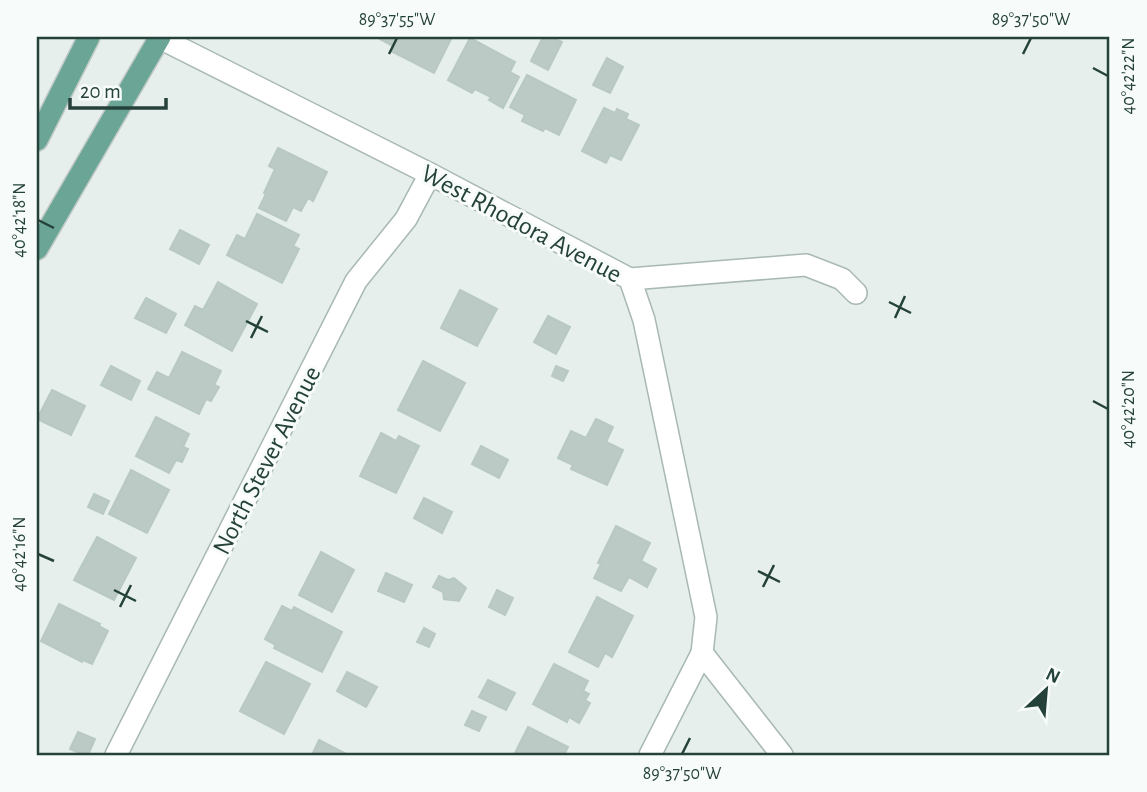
<svg xmlns="http://www.w3.org/2000/svg" width="1147" height="792" viewBox="0 0 1147 792" font-family="'Alegreya Sans',sans-serif">
	<style>
		.building { fill: #bbcac4; stroke: #b8c9c2; stroke-width: 2 }
		.lines { fill: none; stroke-linecap: round; stroke-linejoin: round }
		.minor-casing { stroke: #a8b8b2; stroke-width: 24 }
		.major-casing { stroke: #c2cac8; stroke-width: 24 }
		.minor { stroke: #fff; stroke-width: 21 }
		.major { stroke: #6aa596; stroke-width: 21 }
		.ticks { fill: none; stroke: #24423a; stroke-width: 2.5 }
		.labels { text-anchor: middle; stroke-width: 6; stroke-linejoin: round; paint-order: stroke }
		.street-label { font-size: 26px; fill: #24423a; stroke: #f7fbf9 }
		.neatline { fill: none; stroke: #24423a; stroke-width: 2.5 }
		.ticks-label { font-size: 18px; text-anchor: middle; fill: #24423a }
	</style>
	<rect width="100%" height="100%" fill="#e6efeb"/>
	<!-- building -->
	<g class="building">
		<path d="M381 37H447L451 39 434 73 391 51 393 46 380 39Z"/>
		<path d="M543 37H551L562 42 548 70 531 61Z"/>
		<path d="M470 38 515 62 510 72 519 77 503 108 489 100 491 97 475 89 472 93 448 80Z"/>
		<path d="M607 58 623 67 610 93 593 85Z"/>
		<path d="M527 75 576 100 559 135 545 128 543 131 522 121 525 115 510 107Z"/>
		<path d="M604 108 615 113 617 109 628 114 626 119 639 125 621 160 610 155 606 163 582 151Z"/>
		<path d="M278 148 327 172 313 201 308 198 301 211 293 207 286 221 259 208 266 194 264 193 275 169 269 166Z"/>
		<path d="M257 214 299 235 293 246 299 249 282 283 227 255 237 235 245 239Z"/>
		<path d="M180 230 209 245 199 264 170 249Z"/>
		<path d="M218 282 257 304 232 351 185 325 195 306 203 310Z"/>
		<path d="M460 290 497 309 477 346 441 328Z"/>
		<path d="M146 298 176 314 166 333 135 318Z"/>
		<path d="M548 316 570 327 556 354 534 342Z"/>
		<path d="M182 352 221 371 214 385 219 387 211 401 206 399 199 414 148 389 157 372 169 378Z"/>
		<path d="M423 361 465 383 440 431 398 410Z"/>
		<path d="M111 366 140 381 131 400 101 385Z"/>
		<path d="M556 366 568 371 563 381 552 376Z"/>
		<path d="M52 390 85 406 71 435 37 419Z"/>
		<path d="M156 417 189 434 183 447 188 449 182 462 176 460 169 473 136 456Z"/>
		<path d="M596 419 613 427 606 442 623 450 607 485 571 469 573 465 558 458 571 431 586 438Z"/>
		<path d="M381 433 396 441 399 436 419 446 396 493 360 476Z"/>
		<path d="M481 446 508 460 499 478 472 464Z"/>
		<path d="M131 470 169 490 147 533 109 514Z"/>
		<path d="M94 494 109 501 103 514 88 507Z"/>
		<path d="M424 498 452 512 442 533 414 518Z"/>
		<path d="M616 526 650 543 641 561 656 569 647 587 629 577 621 591 594 578 601 564 598 563Z"/>
		<path d="M97 537 136 558 114 600 74 580Z"/>
		<path d="M321 552 354 570 332 612 299 595Z"/>
		<path d="M386 573 412 585 404 602 378 591Z"/>
		<path d="M439 576 448 580 454 578 466 588 459 601 444 599 443 592 433 587Z"/>
		<path d="M497 590 513 598 505 615 489 607Z"/>
		<path d="M597 597 633 616 612 657 605 653 598 667 569 652Z"/>
		<path d="M59 604 100 624 99 626 108 631 92 664 83 660 82 662 41 641Z"/>
		<path d="M282 606 292 611 294 607 342 632 322 672 274 648 276 645 265 639Z"/>
		<path d="M424 628 435 634 429 647 417 642Z"/>
		<path d="M266 662 310 684 284 734 240 711Z"/>
		<path d="M554 664 588 681 583 691 589 694 585 700 590 703 579 723 569 717 567 722 533 704Z"/>
		<path d="M347 672 377 687 366 707 337 691Z"/>
		<path d="M488 680 515 693 506 710 479 697Z"/>
		<path d="M472 711 486 717 479 731 465 725Z"/>
		<path d="M528 727 568 747 564 755H514Z"/>
		<path d="M78 732 95 739 88 755H84L70 749Z"/>
		<path d="M319 740 348 755H312Z"/>
	</g>
	<g class="lines">
		<!-- minor casing -->
		<g class="minor-casing">
			<g id="minor">
				<path d="M158 37 430 174 630 279 644 320 706 617 702 653 650 755"/>
				<path d="M630 279 806 265 842 279 856 293"/>
				<path d="M702 653 782 755"/>
				<path d="M116 755 356 281 406 219 430 174"/>
			</g>
		</g>
		<!-- major casing -->
		<g class="major-casing">
			<g id="major">
				<path d="M37 140 89 37"/>
				<path d="M37 249 160 37"/>
			</g>
		</g>
		<!-- minor -->
		<use href="#minor" class="minor"/>
		<!-- major -->
		<use href="#major" class="major"/>
	</g>
	<!-- ticks -->
	<path class="ticks" d="M389 54 397 38M1023 54 1031 38M1093 68 1108 76M38 220 54 228M889 302 911 313M895 318 905 296M246 321 268 332M251 338 262 316M1093 401 1108 409M38 554 54 561M758 571 780 582M763 587 774 565M114 590 136 601M120 607 131 585M682 754 690 738"/>
	<g class="labels">
		<!-- street labels -->
		<g class="street-label">
			<text transform="translate(522 223) rotate(28)" y="9">West Rhodora Avenue</text>
			<text transform="translate(266 460) rotate(-63)" y="9">North Stever Avenue</text>
		</g>
	</g>
	<!-- border -->
	<rect width="1147" height="792" fill="none" stroke="#f7fbf9" stroke-width="77"/>
	<!-- north arrow -->
	<g transform="translate(1046 690) rotate(26)" stroke="#f7fbf9" stroke-width="5" paint-order="stroke">
	<path d="M0-5L12 26L0 18L-12 26Z" fill="#24423a"/>
	<text y="-10" font-size="19" font-weight="bold" text-anchor="middle" fill="#24423a">N</text>
	</g>
	<!-- scale -->
	<path d="M70 98v10h96v-10" fill="none" stroke="#24423a" stroke-width="3.5"/>
	<text x="80" y="98" font-size="21" fill="#24423a" stroke="#f7fbf9" stroke-width="5" paint-order="stroke">20 m</text>
	<rect x="38" y="38" width="1070" height="716" class="neatline"/>
	<g class="ticks-label">
		<text x="397" y="25">89°37'55"W</text>
		<text x="1031" y="25">89°37'50"W</text>
		<text transform="translate(1128 76) rotate(-90)" y="6">40°42'22"N</text>
		<text transform="translate(19 220) rotate(-90)" y="6">40°42'18"N</text>
		<text transform="translate(1128 409) rotate(-90)" y="6">40°42'20"N</text>
		<text transform="translate(19 554) rotate(-90)" y="6">40°42'16"N</text>
		<text x="682" y="779">89°37'50"W</text>
	</g>
</svg>
